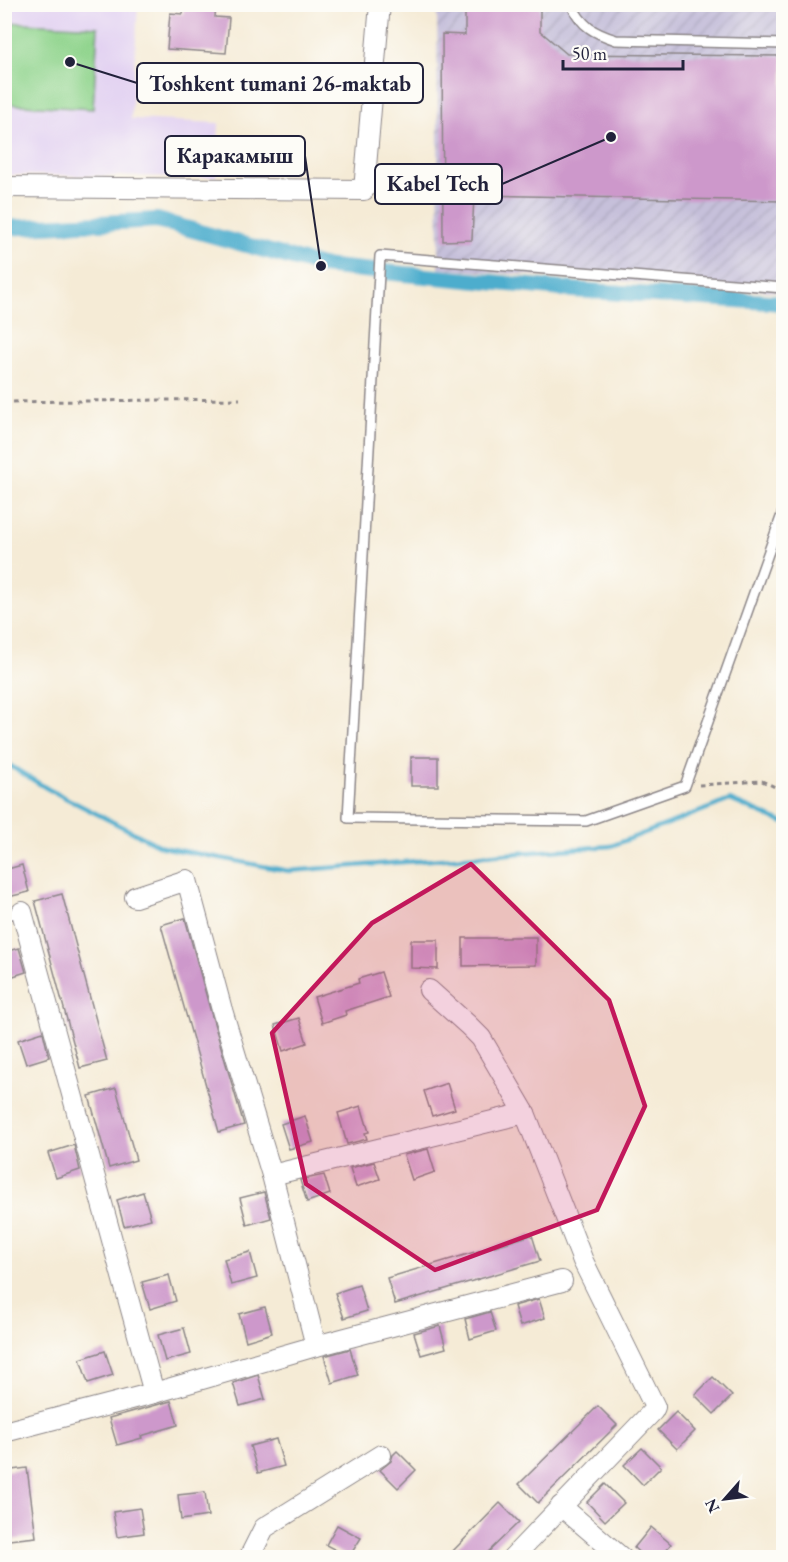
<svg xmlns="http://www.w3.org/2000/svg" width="788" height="1562" viewBox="0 0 788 1562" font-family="'EB Garamond',serif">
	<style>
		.built { fill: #e3d3f2 }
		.industrial { fill: url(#industrial-furrows) }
		.green { fill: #90d48d; stroke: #597b64; stroke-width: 1.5 }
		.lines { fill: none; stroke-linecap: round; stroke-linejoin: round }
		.stream { stroke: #4eadcd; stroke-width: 4.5 }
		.canal { stroke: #4eadcd; stroke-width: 16 }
		.building { fill: #cd98cb }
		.lane-casing { stroke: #8c8688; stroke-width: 12 }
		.street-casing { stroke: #8c8688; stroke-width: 22 }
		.path { stroke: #8c8688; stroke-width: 3; stroke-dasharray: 4.5 4.5; stroke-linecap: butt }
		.lane { stroke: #fff; stroke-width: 9 }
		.street { stroke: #fff; stroke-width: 20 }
		.marked { fill: #c2185b; fill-opacity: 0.2; stroke: #c2185b; stroke-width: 4.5; stroke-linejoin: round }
		.leader { fill: none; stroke: #22223b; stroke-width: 2 }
		.callout-dot { fill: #22223b; stroke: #fdfcf7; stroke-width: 2 }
		.callout { fill: #fdfcf7; stroke: #22223b; stroke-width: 2 }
		.callout-label { font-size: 22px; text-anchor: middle; font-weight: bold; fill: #22223b }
	</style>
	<defs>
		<pattern id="industrial-furrows" width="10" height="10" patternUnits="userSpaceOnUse" patternTransform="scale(1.5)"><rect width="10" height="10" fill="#c6c0da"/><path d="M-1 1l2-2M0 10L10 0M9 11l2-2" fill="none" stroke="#aaa5bc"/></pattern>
	</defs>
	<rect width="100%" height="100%" fill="#fdfcf7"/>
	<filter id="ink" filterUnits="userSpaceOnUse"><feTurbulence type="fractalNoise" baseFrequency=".0167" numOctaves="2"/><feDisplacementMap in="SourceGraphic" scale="12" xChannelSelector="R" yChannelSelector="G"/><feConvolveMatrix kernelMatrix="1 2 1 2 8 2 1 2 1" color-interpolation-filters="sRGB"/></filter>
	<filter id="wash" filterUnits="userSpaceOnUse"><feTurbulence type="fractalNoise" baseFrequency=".008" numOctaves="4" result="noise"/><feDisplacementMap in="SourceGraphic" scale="24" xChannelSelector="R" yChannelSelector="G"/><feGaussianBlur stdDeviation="1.35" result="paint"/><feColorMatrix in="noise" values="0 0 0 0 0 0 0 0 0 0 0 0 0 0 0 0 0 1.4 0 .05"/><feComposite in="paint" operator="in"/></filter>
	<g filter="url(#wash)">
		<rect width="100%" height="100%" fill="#f5ebd6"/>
		<!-- built -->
		<path class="built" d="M5 5H138L131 119 219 123 216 177 5 175Z"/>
		<!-- industrial -->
		<path class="industrial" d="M437 5H783V292L439 269Z"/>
		<!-- green -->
		<path class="green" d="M4 22 98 27 93 109 5 104Z"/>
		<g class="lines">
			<!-- stream -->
			<path class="stream" d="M4 762 48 789 162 847 289 871 611 846 730 800 784 823"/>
			<!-- canal -->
			<path class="canal" d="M4 228 157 220 321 266 573 290 784 303"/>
		</g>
		<g id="blocks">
			<!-- building -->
			<g class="building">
				<path d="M184 4H216L215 17 229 18 226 53 167 49 170 13 183 14Z"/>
				<path d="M465 4H540V31L567 54 783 56V201L474 195 472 240 443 241 442 34 465 35Z"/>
				<rect x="411" y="757" width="27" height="29"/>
				<path d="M22 865 29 892 4 898V870Z"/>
				<path d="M62 894 107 1061 80 1068 35 901Z"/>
				<path d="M185 918 211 1013 244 1125 219 1132 161 925Z"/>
				<path d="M509 937H536V965L463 966V938H509Z"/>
				<path d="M411 940H438V969L411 968Z"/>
				<path d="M19 948 26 972 4 979V952Z"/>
				<path d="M381 972 389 997 345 1011 346 1015 322 1023 314 997 359 983 358 979Z"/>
				<path d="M299 1018 307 1043 283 1051 275 1025Z"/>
				<path d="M43 1032 49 1057 26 1064 18 1040Z"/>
				<path d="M447 1083 455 1109 432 1116 424 1091Z"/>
				<path d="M116 1088 136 1160 109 1168 89 1096Z"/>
				<path d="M361 1106 369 1132 365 1133 367 1139 347 1144 338 1113Z"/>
				<path d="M305 1116 313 1142 289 1149 281 1124Z"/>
				<path d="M74 1145 80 1170 56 1178 48 1153Z"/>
				<path d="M428 1149 435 1172 412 1180 404 1155Z"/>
				<path d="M374 1162 380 1179 356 1187 350 1168Z"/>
				<path d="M324 1175 330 1194 307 1202 300 1180Z"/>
				<path d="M143 1192 151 1219 124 1226 117 1200Z"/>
				<path d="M264 1192 271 1218 247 1225 240 1198Z"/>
				<path d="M532 1235 540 1261 395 1304 387 1278Z"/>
				<path d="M250 1252 257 1278 231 1285 224 1259Z"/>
				<path d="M169 1275 176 1301 150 1309 142 1282Z"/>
				<path d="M359 1285 367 1311 344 1318 335 1293Z"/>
				<path d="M539 1299 545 1318 520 1326 514 1306Z"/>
				<path d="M265 1307 272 1333 246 1341 239 1314Z"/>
				<path d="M490 1312 496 1331 470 1339 465 1319Z"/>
				<path d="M440 1326 446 1348 421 1355 414 1333Z"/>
				<path d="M184 1328 191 1354 165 1361 158 1335Z"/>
				<path d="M350 1349 358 1375 332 1383 324 1356Z"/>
				<path d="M105 1351 113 1375 88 1383 80 1359Z"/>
				<path d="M258 1375 265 1399 240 1406 233 1383Z"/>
				<path d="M713 1377 732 1396 714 1414 695 1395Z"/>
				<path d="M171 1401 178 1425 141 1436 142 1438 117 1445 109 1418Z"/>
				<path d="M598 1406 617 1425 538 1503 519 1484Z"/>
				<path d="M676 1412 695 1431 677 1449 658 1430Z"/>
				<path d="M276 1439 284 1466 258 1473 250 1446Z"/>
				<path d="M642 1448 661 1467 643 1485 624 1465Z"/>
				<path d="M397 1451 416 1470 398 1488 380 1470 391 1461 393 1455Z"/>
				<path d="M27 1468 36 1537 9 1540 4 1510V1471Z"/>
				<path d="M605 1484 624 1503 605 1521 587 1502Z"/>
				<path d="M205 1492 208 1516 181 1520 178 1495Z"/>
				<path d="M500 1503 519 1522 483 1557H447Z"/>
				<path d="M140 1508 144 1533 117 1537 113 1512Z"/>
				<path d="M337 1525 361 1538 349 1557 326 1545Z"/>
				<path d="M651 1527 671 1544 660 1557H644L634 1548Z"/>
			</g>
		</g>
	</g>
	<g filter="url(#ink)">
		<use href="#blocks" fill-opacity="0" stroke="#8c8688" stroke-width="1.5"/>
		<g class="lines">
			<!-- lane casing -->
			<g class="lane-casing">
				<g id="lane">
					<path d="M571 4C582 27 594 33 616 40L784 44"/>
					<path d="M784 288 380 256 348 818 586 821 685 786 784 509"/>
					<path d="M4 915 22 912"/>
				</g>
			</g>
			<!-- street casing -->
			<g class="street-casing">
				<g id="street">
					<path d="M4 187 364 190 380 4"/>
					<path d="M135 897 187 880 222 1010 272 1175 316 1346"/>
					<path d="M22 912 154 1393"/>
					<path d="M429 990 468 1025 481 1038 525 1113 583 1261 655 1407 653 1411 512 1558"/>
					<path d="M272 1175 525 1113"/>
					<path d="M4 1432 154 1393 316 1346 562 1281"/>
					<path d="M561 1506 622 1558"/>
					<path d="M249 1558 264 1528 381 1455"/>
				</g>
			</g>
			<!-- path -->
			<g class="path">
				<path d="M4 402 240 399"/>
				<path d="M699 785 762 781 784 791"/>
			</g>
			<!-- lane -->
			<use href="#lane" class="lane"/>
			<!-- street -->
			<use href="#street" class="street"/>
		</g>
	</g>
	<!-- marked area -->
	<path class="marked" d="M471 864 609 1000 645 1106 597 1210 435 1270 306 1184 272 1033 372 923Z"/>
	<!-- callouts -->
	<path class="leader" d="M70 62L137 83M321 266L305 156M611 137L502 184"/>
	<g class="callout-dot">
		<circle cx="70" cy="62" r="6"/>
		<circle cx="321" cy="266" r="6"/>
		<circle cx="611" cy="137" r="6"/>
	</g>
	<g class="callout">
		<rect x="137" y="63" width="286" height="40" rx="6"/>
		<rect x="165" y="136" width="140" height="40" rx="6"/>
		<rect x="375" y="164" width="127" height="40" rx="6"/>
	</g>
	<g class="callout-label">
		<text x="280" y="91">Toshkent tumani 26-maktab</text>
		<text x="235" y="163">Каракамыш</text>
		<text x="438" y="191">Kabel Tech</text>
	</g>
	<!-- margin -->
	<rect width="788" height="1562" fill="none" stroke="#fdfcf7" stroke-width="24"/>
	<!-- north arrow -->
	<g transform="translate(725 1499) rotate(242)" stroke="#fdfcf7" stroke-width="4.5" paint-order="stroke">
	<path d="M0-4.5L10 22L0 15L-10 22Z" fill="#22223b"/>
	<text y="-9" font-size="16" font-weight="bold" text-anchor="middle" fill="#22223b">N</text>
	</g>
	<!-- scale -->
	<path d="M563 60v9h120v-9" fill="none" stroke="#22223b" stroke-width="3"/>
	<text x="572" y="60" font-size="18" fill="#22223b" stroke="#fdfcf7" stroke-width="4.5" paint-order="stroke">50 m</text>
</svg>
